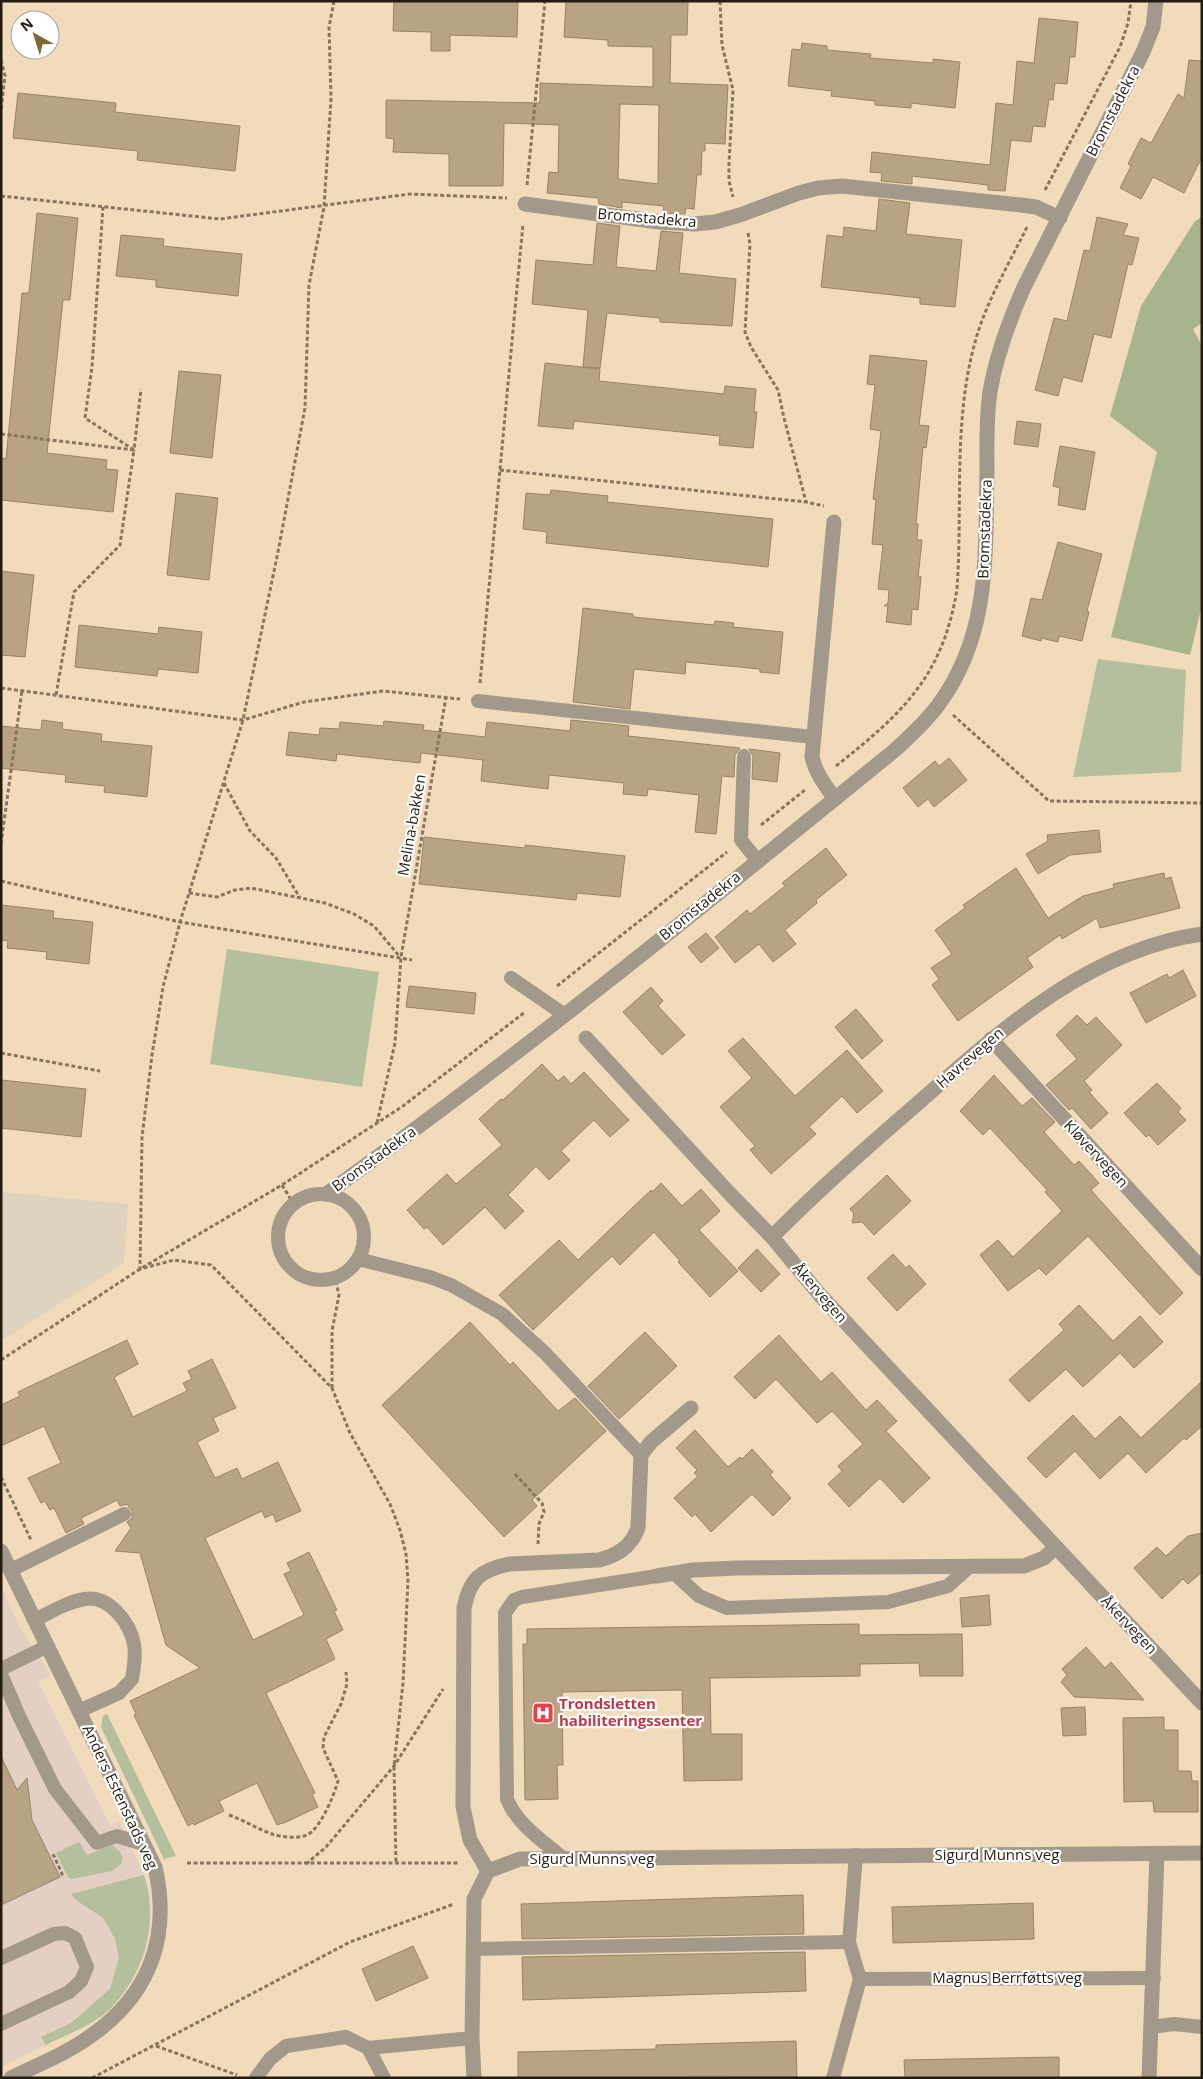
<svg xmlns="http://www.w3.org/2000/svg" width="1203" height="2079" viewBox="0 0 1203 2079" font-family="'Open Sans',sans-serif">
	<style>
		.commercial { fill: #e4d0c2 }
		.education { fill: #dfd3bf }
		.green { fill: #b4bf9d }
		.forest { fill: #a8b48e }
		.building { fill: #b9a385; stroke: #988365; fill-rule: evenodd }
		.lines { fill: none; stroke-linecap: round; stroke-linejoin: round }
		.path { stroke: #867661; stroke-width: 3; stroke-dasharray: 4 2.5; stroke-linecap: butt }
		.lane { stroke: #a2998a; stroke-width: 14 }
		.street { stroke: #a2998a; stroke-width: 15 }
		.labels { text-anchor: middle; stroke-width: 4.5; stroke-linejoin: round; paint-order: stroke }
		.street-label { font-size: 15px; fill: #251c11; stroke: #fff }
		.health-label { font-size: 15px; font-weight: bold; fill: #be3a42; stroke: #fff; text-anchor: start }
	</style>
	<rect width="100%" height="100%" fill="#f2dbba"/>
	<!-- commercial -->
	<path class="commercial" d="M1 1587 20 1627 51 1676 38 1682 110 1826 119 1820 144 1875 150 1893V1929L144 1956 130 1983 111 2008 90 2023 1 2067Z"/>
	<!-- education -->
	<path class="education" d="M1 1192 128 1204 124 1263 1 1341Z"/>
	<!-- green -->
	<g class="green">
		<path d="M1098 659 1186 670 1181 772 1073 777Z"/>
		<path d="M227 949 379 972 362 1087 210 1064Z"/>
		<path d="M107 1714 176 1856 164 1859 101 1727 103 1716Z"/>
		<path d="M79 1842 87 1855 112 1845 119 1851 123 1857 121 1864 112 1871 72 1879 68 1877 56 1853Z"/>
		<path d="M144 1875C159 1922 145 1972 112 2007 95 2025 67 2034 46 2045L41 2037 71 2023 110 1989 119 1958 115 1939 103 1918 76 1900 71 1894Z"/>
	</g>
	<!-- forest -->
	<path class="forest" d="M1202 217V323L1193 329 1202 346V605L1190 655 1111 637 1157 452 1110 416 1141 306 1195 221Z"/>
	<!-- building -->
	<g class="building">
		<path d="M394 1H518L517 37 450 35V51H431V32L393 31Z"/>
		<path d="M566 1H688L687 35H671L670 83 728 85 725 144 705 143V151H702L701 175H697L694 209 686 208 685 214 663 213 664 206 622 202V208L599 204 598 198 547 193 549 172 558 173 559 125 504 123 503 186H449V154L393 152 394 139 386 138V100L540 103V83L653 87V47L608 46V40L564 37ZM620 104 659 105 658 184 618 179Z"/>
		<path d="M1039 18 1078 22 1075 57H1070L1067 84 1055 83 1053 100 1049 99 1045 127 1033 126 1031 142 1011 140 1005 191 988 190V185L912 176V184L881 181 882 173 870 172 872 152 990 165 996 103 1013 105 1017 61 1034 63Z"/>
		<path d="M802 43 827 46V50L871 54 870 58 933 63V59L960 62 955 108 911 103V108L875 105V101L831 96 832 91 788 86 792 49 801 50Z"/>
		<path d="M1189 60 1202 61V157L1184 193 1153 177 1141 199 1120 188 1131 166 1128 164 1141 138 1151 143 1178 94 1184 98Z"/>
		<path d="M18 93 116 103 115 112 240 126 235 171 137 160 138 151 13 138Z"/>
		<path d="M879 199 910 203 906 234 962 240 955 307 920 304V298L821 287 827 235 843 237 844 227 876 231Z"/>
		<path d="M37 213 78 218 70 300H63L47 453 107 460 106 469 118 470 113 512 1 500V458L6 459 22 293H29Z"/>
		<path d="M1097 217 1128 224 1123 235 1139 238 1132 265 1128 264 1111 338 1094 334 1082 382 1063 377 1058 396 1035 390 1054 318 1067 321 1084 250 1090 251Z"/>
		<path d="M597 223 620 226 616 267 656 271 661 231 683 233 679 273 736 279 732 326 660 322V318L607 313 600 368 583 367 588 310 532 304 536 260 593 265Z"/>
		<path d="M121 235 164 239 163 246 242 254 238 296 156 287V280L116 276Z"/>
		<path d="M870 355 927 361 919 425 929 426 926 448 923 447 916 523 918 524 917 540H922L918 578 921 576 918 610 912 609 911 625 886 622 888 606H884L888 603 889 590 878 589 883 545 872 544 876 500 873 499 881 431 870 429 875 385 867 384Z"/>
		<path d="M545 363 600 369 599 381 724 394 725 386 756 389 754 412H757L753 448 719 445 720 436 574 421 573 429 538 426Z"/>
		<path d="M179 371 221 375 212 458 170 453Z"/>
		<path d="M1017 421 1041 424 1038 447 1014 444Z"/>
		<path d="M1060 446 1095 452 1085 510 1058 505 1060 488 1053 486Z"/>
		<path d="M551 490 608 496 607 502 773 519 768 567 546 543 547 532 523 529 526 493 550 495Z"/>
		<path d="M176 493 218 498 209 580 167 575Z"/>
		<path d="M1058 542 1102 554 1087 611 1089 612 1082 641 1059 636 1058 642 1041 638V641L1022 636 1031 598 1042 600Z"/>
		<path d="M1 571 34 575 25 657 1 655Z"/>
		<path d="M583 608 633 614V617L714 625 715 621 734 623 733 627 783 632 779 674 760 672V669L686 662 685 674 634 669 630 709 573 702Z"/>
		<path d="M79 625 158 634 159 627 202 632 198 673 158 669 157 676 75 667Z"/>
		<path d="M42 720 63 723 62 729 102 734 101 741 152 746 147 797 104 792 105 786 65 782 66 775 1 768V726L41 730Z"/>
		<path d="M571 720 629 726 628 736 740 748 735 755 734 777 722 776 716 834 695 832 699 795 648 789 647 796 623 794 624 783 549 775 548 789 481 781 483 760 421 753 420 763 337 754 336 761 286 755 289 732 319 735 320 728 339 729 340 722 383 726 384 721 424 725 423 730 485 737 487 722 570 731Z"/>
		<path d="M749 749 780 753 777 782 752 779 753 756Z"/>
		<path d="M949 758 967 780 934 807 928 799 918 807 903 788 935 761 939 766Z"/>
		<path d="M1099 830 1101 852 1070 855 1038 874 1026 854 1048 841 1047 835Z"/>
		<path d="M424 837 525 848V845L625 856 620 897 577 893 576 900 419 884Z"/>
		<path d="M826 848 847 875 816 900 817 903 785 930 796 944 773 962 759 944 735 963 715 937 747 910 750 914 785 886 782 883Z"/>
		<path d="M1016 868 1048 918 1083 896 1114 888 1113 884 1164 873 1165 879 1171 877 1180 908 1100 928 1097 918 1062 939 1060 935 1027 958 1033 967 958 1021 932 985 939 979 931 968 952 954 935 930 965 908 963 905Z"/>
		<path d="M1 905 54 911 53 918 93 922 89 964 46 959 47 952 7 948 8 941 1 940Z"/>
		<path d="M706 933 719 948 701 963 688 947Z"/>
		<path d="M1183 970 1196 996 1146 1023 1130 993 1167 974 1169 978Z"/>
		<path d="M409 986 476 993 474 1014 406 1007Z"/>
		<path d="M651 987 663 1001 658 1006 685 1035 662 1055 623 1012Z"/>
		<path d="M856 1009 883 1041 862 1059 835 1027Z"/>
		<path d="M1077 1015 1087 1025 1096 1017 1122 1045 1084 1081 1092 1090 1089 1092 1108 1113 1091 1129 1072 1108 1069 1110 1046 1085 1077 1059 1056 1035Z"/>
		<path d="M743 1038 795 1096 847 1050 883 1091 857 1113 842 1096 809 1127 816 1134 771 1174 750 1150 755 1146 720 1107 752 1078 728 1051Z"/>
		<path d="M542 1064 558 1081 564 1076 571 1084 584 1072 629 1120 610 1137 594 1120 561 1151 570 1160 549 1180 536 1166 508 1195 524 1211 505 1229 485 1207 443 1245 427 1227 424 1229 407 1210 447 1174 456 1184 502 1145 479 1119 501 1099 503 1100Z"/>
		<path d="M994 1075 1022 1106 1032 1098 1055 1122 1044 1132 1074 1165 1079 1161 1099 1183 1091 1190 1183 1293 1160 1315 1088 1236 1046 1275 1039 1268 1008 1291 980 1255 998 1240 1013 1257 1062 1211 1045 1192 1047 1190 990 1128 983 1135 960 1111Z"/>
		<path d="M1 1080 86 1089 81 1137 1 1128Z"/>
		<path d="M1157 1083 1181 1108 1178 1112 1186 1120 1158 1145 1149 1135 1146 1137 1124 1113Z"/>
		<path d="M887 1175 911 1201 874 1235 862 1222 852 1223 854 1214 850 1209Z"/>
		<path d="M661 1183 682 1206 701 1189 720 1211 699 1230 738 1271 710 1297 678 1262 680 1261 654 1232 620 1265 612 1256 533 1330 499 1295 559 1240 578 1260 651 1190 652 1192Z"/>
		<path d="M757 1249 780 1274 761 1292 738 1268Z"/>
		<path d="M893 1254 906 1268 909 1265 926 1284 897 1311 867 1278Z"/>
		<path d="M1079 1305 1113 1341 1140 1316 1163 1342 1134 1368 1120 1353 1083 1387 1066 1369 1029 1402 1009 1380 1064 1330 1059 1324Z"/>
		<path d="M470 1322 510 1365 513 1362 558 1411 575 1398 606 1431 532 1500 537 1506 504 1537 382 1405Z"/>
		<path d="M645 1332 677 1366 619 1419 588 1386Z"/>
		<path d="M779 1335 821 1382 832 1372 866 1410 877 1400 897 1421 886 1431 930 1478 903 1503 880 1478 849 1507 828 1484 842 1471 838 1466 863 1444 832 1411 817 1423 776 1379 755 1399 734 1377Z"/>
		<path d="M127 1340 138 1364 114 1377 133 1417 187 1391 183 1383 192 1379 188 1371 212 1359 236 1408 213 1418 219 1431 197 1442 215 1478 237 1468 242 1479 278 1462 301 1511 276 1522 273 1514 265 1518 262 1511 205 1538 253 1640 304 1615 284 1574 291 1571 287 1563 309 1552 337 1610 334 1611 343 1630 326 1639 335 1659 266 1693 315 1793 312 1794 318 1807 286 1822 277 1825 257 1783 219 1801 224 1811 194 1825 193 1823 188 1826 134 1715 136 1714 130 1701 200 1668 166 1645 140 1553 115 1551 131 1528 127 1522 132 1518V1511L128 1506V1504L120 1506 117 1500 81 1518 84 1524 66 1533 54 1508 50 1510 45 1501 41 1503 28 1478 61 1463 44 1426 1 1446V1405L20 1396 18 1392Z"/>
		<path d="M1202 1381V1426L1186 1440 1184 1438 1146 1473 1128 1453 1100 1479 1075 1451 1046 1478 1027 1458 1073 1415 1095 1439 1120 1416 1141 1438Z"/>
		<path d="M695 1430 728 1467 740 1457 742 1459 752 1449 773 1472 770 1475 791 1498 773 1516 752 1494 711 1532 695 1514 692 1517 674 1498 698 1476 694 1473 697 1470 676 1448Z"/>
		<path d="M1202 1533V1572L1188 1584 1183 1579 1162 1599 1134 1568 1157 1547 1166 1556 1188 1536Z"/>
		<path d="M989 1595 991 1625 962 1627 960 1598Z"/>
		<path d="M859 1624V1635L962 1634 963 1676H920L919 1663 860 1664V1676L710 1678 711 1734H742V1780L684 1781 682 1690 562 1692 563 1765H557L558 1799 525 1800 523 1644H527V1629Z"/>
		<path d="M1086 1647 1105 1668 1111 1662 1144 1700 1074 1697 1061 1682 1067 1675 1062 1669Z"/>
		<path d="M1085 1707 1086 1735 1063 1736 1061 1708Z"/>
		<path d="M1164 1717V1730H1178V1771H1191L1192 1781H1198V1812H1154L1153 1801 1124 1802 1123 1718Z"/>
		<path d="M1 1756 17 1790 27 1778 32 1820 60 1877 1 1905Z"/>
		<path d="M803 1895 804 1934 522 1939 521 1904Z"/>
		<path d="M1033 1903 1034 1939 893 1943 892 1907Z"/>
		<path d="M413 1946 428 1978 376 2001 362 1969Z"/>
		<path d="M805 1952 806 1991 523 2000 522 1957Z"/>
		<path d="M796 2041 797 2077 518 2078V2052L656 2049V2045Z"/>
		<path d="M1059 2057V2078H905L904 2060Z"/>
	</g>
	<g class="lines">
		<!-- path -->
		<g class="path">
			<path d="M334 1 329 27 331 99 324 207 309 285 305 408 278 552 243 720 180 922 163 987 152 1055 142 1137 140 1269 174 1260 211 1265 332 1388 350 1433 390 1504 400 1530 406 1554 408 1581 403 1683 394 1766 396 1863"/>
			<path d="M720 1 722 45 733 90 729 163V181L733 197"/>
			<path d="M1 60 5 76 1 110"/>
			<path d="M527 185 545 1"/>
			<path d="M1045 190 1120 47 1128 23 1131 1"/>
			<path d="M1 196 220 219 410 194 507 198"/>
			<path d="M748 233 750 244 745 332 751 347 778 390 784 418 806 502"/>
			<path d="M1 434 134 450 141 389"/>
			<path d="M500 470 806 502 824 506"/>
			<path d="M480 683 523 224"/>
			<path d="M1 688 243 720 304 702 383 691 460 699"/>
			<path d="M56 695 74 592 120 545 134 450 85 418 92 367 103 207"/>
			<path d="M953 715 1049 801 1202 803"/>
			<path d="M836 766C903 713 943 676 957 589 963 503 952 415 978 332 990 295 1011 260 1028 225"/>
			<path d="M224 783 250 831 276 858 300 898"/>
			<path d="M761 825 805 790"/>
			<path d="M1 844 22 690"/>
			<path d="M1 881 180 922 412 960"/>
			<path d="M189 893 217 897 235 890 251 888 325 903 354 914 374 926 400 957"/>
			<path d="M557 986 727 852"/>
			<path d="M1 1053 100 1071"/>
			<path d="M377 1123 395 1043 401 957 446 697"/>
			<path d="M282 1185 293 1203"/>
			<path d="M1 1360 140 1269 282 1185 403 1106 525 1012"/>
			<path d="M332 1388V1331L339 1295 335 1277"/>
			<path d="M515 1474 542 1503 544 1512 539 1524 538 1544"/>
			<path d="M1 1477 31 1540"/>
			<path d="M229 1815C244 1820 257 1829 272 1834 281 1837 298 1839 307 1835 321 1828 334 1795 338 1781L323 1748 324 1737 341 1704 347 1684 346 1672"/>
			<path d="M53 1854 63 1876"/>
			<path d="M187 1863H460"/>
			<path d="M306 1864 326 1847 394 1766 443 1689"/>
			<path d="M156 2046 237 2075"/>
			<path d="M92 2078 350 1942 454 1904"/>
		</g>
		<!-- lane -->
		<g class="lane">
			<path d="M478 701 813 737"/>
			<path d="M744 756 741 840 757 860"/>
			<path d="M511 978 565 1015"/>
			<circle cx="321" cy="1237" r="43"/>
			<path d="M358 1259 430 1277 451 1285 502 1314 545 1353 641 1455"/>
			<path d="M11 1570 124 1514"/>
			<path d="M674 1573 699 1596 727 1608 888 1602 948 1586 969 1567"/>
			<path d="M35 1620C51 1612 67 1602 85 1599 109 1595 130 1623 134 1644 136 1655 134 1668 132 1679L119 1693 79 1711"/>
			<path d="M1 1669 48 1646"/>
			<path d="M1 1674 19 1716 55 1789 97 1843 117 1836 143 1844"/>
			<path d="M565 1860C545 1842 517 1825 507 1799L505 1613 514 1600 522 1597 657 1576"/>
			<path d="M473 1949 849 1942"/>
			<path d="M1 1958 54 1934 65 1933 75 1938 87 1967 81 1981 69 1992 1 2024"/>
			<path d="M860 1979 1154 1978"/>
			<path d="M1152 2027 1174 2024 1202 2027"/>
			<path d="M368 2048 384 2078"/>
			<path d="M256 2078 270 2059 286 2046 346 2037 368 2048 472 2038"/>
			<path d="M833 2078 860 1979 849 1942 856 1855"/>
		</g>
		<!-- street -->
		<g class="street">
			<path d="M525 204 659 222 695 224 715 222 740 215 799 193 818 188 842 186 1021 205 1036 207 1060 218"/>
			<path d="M834 522 812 757C816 774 825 785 835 799"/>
			<path d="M586 1038 731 1195 772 1237 820 1295 1202 1703"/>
			<path d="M991 1039 1202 1269"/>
			<path d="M326 1194C522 1054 708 902 895 750 910 736 927 721 939 704 991 633 985 554 987 471 987 445 986 418 990 392 996 355 1009 321 1024 287L1143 52 1153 27 1156 1"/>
			<path d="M772 1237C818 1190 867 1147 917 1104 1000 1031 1088 950 1202 934"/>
			<path d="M1 1551 155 1867C171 1936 150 1994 92 2035 68 2053 37 2065 11 2078"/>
			<path d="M657 1576 693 1570 737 1568 1024 1566 1044 1558 1056 1547"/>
			<path d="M488 1871 520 1859 1202 1853"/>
			<path d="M488 1871 470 1840 463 1807 464 1608C470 1578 481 1570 509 1564L599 1560C618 1555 631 1547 638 1528L641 1455 651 1442 691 1408"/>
			<path d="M474 2078 472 2038 474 1899 488 1871"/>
			<path d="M1149 2078 1157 1854"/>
		</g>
	</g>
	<!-- icons -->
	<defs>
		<g id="hospital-square" transform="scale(1.125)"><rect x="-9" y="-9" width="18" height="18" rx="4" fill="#e0444e" stroke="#fff"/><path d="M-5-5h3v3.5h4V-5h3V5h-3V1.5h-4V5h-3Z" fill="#fff"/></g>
	</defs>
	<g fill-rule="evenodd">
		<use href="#hospital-square" x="543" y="1713"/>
	</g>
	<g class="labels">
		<!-- street labels -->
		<g class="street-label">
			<text transform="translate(1113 111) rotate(-63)" y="5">Bromstadekra</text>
			<text transform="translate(647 218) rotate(5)" y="5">Bromstadekra</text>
			<text transform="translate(985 529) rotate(-88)" y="5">Bromstadekra</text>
			<text transform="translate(412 825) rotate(-80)" y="5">Melina-bakken</text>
			<text transform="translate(700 906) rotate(-39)" y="5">Bromstadekra</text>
			<text transform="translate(970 1058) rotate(-41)" y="5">Havrevegen</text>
			<text transform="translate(1096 1154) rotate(47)" y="5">Kløvervegen</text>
			<text transform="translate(374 1159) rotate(-36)" y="5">Bromstadekra</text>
			<text transform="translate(820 1293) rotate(49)" y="5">Åkervegen</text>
			<text transform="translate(1129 1625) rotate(47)" y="5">Åkervegen</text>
			<text transform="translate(120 1797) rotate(65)" y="5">Anders Estenstads veg</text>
			<text x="997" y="1860">Sigurd Munns veg</text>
			<text x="592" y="1864">Sigurd Munns veg</text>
			<text x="1007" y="1983">Magnus Berrføtts veg</text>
		</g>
		<!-- health labels -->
		<g class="health-label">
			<text x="559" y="1709">Trondsletten<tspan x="559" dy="17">habiliteringssenter</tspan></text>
		</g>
	</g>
	<!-- border -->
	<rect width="1203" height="2079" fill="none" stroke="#251c11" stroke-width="5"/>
	<!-- north arrow -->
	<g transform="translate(35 35) rotate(321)"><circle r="24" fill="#ffffff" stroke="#a8a4a0"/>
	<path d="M0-4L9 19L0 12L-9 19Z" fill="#7c6736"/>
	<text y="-8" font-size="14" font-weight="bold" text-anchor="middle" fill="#251c11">N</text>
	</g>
</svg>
